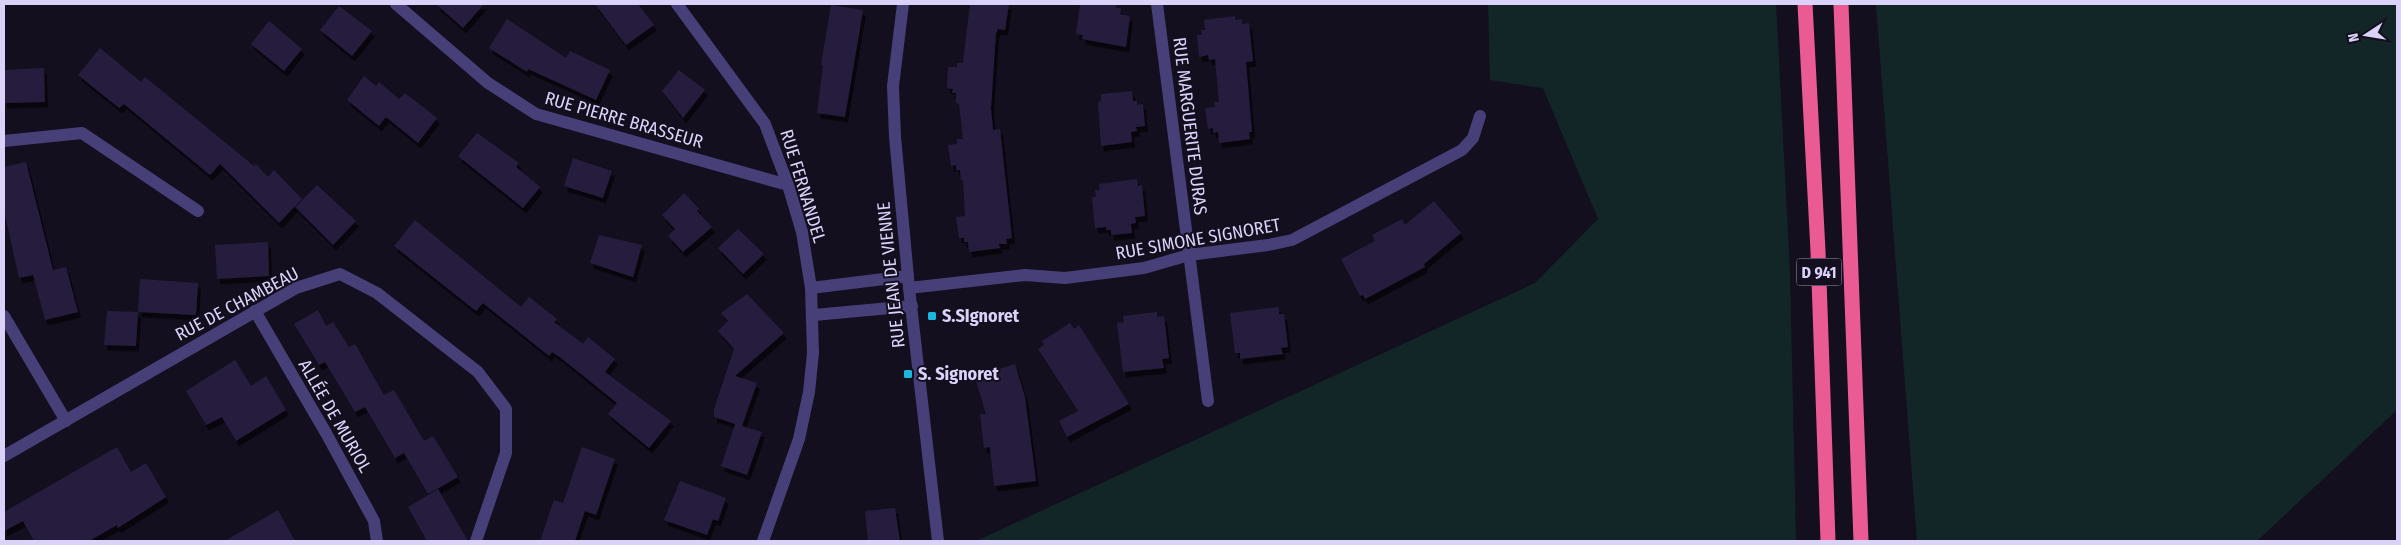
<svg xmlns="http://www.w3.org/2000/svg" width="2401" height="545" viewBox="0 0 2401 545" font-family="'Fira Sans Condensed',sans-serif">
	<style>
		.green { fill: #132627 }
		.building { fill: #261d3d; filter: url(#shadow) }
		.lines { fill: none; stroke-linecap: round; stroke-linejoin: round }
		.street { stroke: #473f78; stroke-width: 12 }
		.highway { stroke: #eb5b93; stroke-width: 15 }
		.poi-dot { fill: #1bb7dc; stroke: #130f1e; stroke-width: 2 }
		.labels { text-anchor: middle; stroke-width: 4; stroke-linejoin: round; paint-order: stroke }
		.shield { fill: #130f1e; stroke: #9e98b7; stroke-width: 1 }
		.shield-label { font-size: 16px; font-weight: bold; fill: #dad2f9 }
		.street-label { font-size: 18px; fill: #dad2f9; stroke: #130f1e }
		.poi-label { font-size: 18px; font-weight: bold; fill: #dad2f9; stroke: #130f1e; text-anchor: start }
	</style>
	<defs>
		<filter id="shadow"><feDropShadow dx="3" dy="5.5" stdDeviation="0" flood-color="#0009"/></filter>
	</defs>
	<rect width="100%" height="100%" fill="#130f1e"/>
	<!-- green -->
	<g class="green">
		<path d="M1488 4H1776L1790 272 1796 541H976L1535 283 1598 219 1543 88 1490 80Z"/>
		<path d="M1876 4H2397V410L2257 541H1917Z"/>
	</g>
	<!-- building -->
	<g class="building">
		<path d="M436 4H484L463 28Z"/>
		<path d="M595 4H638L654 25 626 45Z"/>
		<path d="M970 4H1009L1005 30 998 29 996 33 991 108 993 130 1000 129 1012 238 1006 239 1007 244H999L1000 248 969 252 968 242H964V238H959L956 217 965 216 963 180H961L960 170H956V165L951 166 948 145 957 144V139H963L959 104 956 103V93H952L953 89 947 88 948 67H957V63H963Z"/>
		<path d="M1080 4H1117L1116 8H1121L1120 14 1130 16 1126 47 1082 39 1083 35 1076 34Z"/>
		<path d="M831 5 863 10 845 117 817 113 823 66 821 65Z"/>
		<path d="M339 6 372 31 352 56 320 30Z"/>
		<path d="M1235 16V20L1242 19V24L1249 23 1253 61 1246 62 1252 132H1249L1250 139 1219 143 1218 132 1213 133V128L1208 129 1205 108 1215 107 1214 102H1219L1215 59 1209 60 1208 55 1199 57 1197 35H1202L1201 30H1205L1204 20Z"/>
		<path d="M507 19 566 58 570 51 610 70 596 100 528 69 527 72 489 48Z"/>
		<path d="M269 21 302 49 284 71 251 44Z"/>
		<path d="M100 48 141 82 145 77 254 166 256 164 268 177 274 170 302 199 279 223 220 164 210 175 124 104 119 108 78 75Z"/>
		<path d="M44 68 45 102 4 103V70Z"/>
		<path d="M679 70 705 90 683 118 662 91Z"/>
		<path d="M364 76 376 86 379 82 399 99 405 93 437 118 418 143 386 117 379 126 347 100Z"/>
		<path d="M1132 91 1133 101H1137V105L1143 104 1145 126 1136 127 1137 131 1131 132 1132 142 1101 146 1098 102 1101 101V94Z"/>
		<path d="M477 133 519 163 516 167 540 187 523 208 458 156Z"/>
		<path d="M573 158 612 171 603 198 564 186Z"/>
		<path d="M26 162 53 270 66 267 78 312 45 320 33 275 19 278 4 210V167Z"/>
		<path d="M1137 179 1138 186 1142 185 1145 216 1135 217 1136 223 1131 224 1132 233 1111 235V230H1106V227L1095 228 1092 197H1096L1095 190H1100L1099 184Z"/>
		<path d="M317 185 356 221 333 245 295 207Z"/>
		<path d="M684 193 699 209 697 211 712 227 683 252 668 236 675 229 662 215Z"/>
		<path d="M1434 201 1461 233 1424 264 1425 267 1365 299 1363 295 1360 296 1341 259 1375 241 1372 235 1402 219 1405 225Z"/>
		<path d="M415 220 521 307 529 297 557 319 554 322 583 344 588 337 615 359 605 372 671 421 649 448 608 414 617 403 561 358 552 352 549 356 483 303 476 311 394 246Z"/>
		<path d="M738 229 764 254 743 274 718 248Z"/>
		<path d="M599 235 642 245 633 277 590 263Z"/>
		<path d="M268 242 269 276 217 279 215 245Z"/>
		<path d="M140 279 198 283 196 315 138 312Z"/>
		<path d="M747 294 784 333 735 376 757 383 742 426 762 432 747 475 721 466 735 424 714 417V409L734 349 718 331 728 321 721 313Z"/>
		<path d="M1279 307V314H1284L1288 347 1281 348 1283 354 1240 359V353H1235L1230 313Z"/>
		<path d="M318 310 326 326 333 322 349 347 355 344 384 395 394 390 424 441 433 436 458 477 428 494 404 453 395 458 365 407 355 412 325 362 319 365 294 324Z"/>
		<path d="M107 311 138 312 136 346 104 345Z"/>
		<path d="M1157 312V317L1164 316 1169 358 1162 359 1164 368 1123 372 1117 323 1124 322 1123 316Z"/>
		<path d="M1070 323 1074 329 1079 325 1129 404 1067 437 1059 421 1078 411 1038 349 1044 345 1042 341Z"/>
		<path d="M235 360 251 386 266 376 286 410 236 441 222 417 206 425 186 391Z"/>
		<path d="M1015 364 1025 397 1036 481 994 486 990 447 984 448 980 414H986L975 377Z"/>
		<path d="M117 447 131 472 146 463 166 497 118 528 117 525 89 541H34L23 521 4 531V512Z"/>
		<path d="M582 447 615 459 596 515 585 511 575 541H540L554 500 563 503Z"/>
		<path d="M680 481 726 498 718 521 713 519 707 535 664 520Z"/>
		<path d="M438 489 468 541H427L408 507Z"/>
		<path d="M895 508 900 541H868L865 511Z"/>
		<path d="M278 510 295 541H225Z"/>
	</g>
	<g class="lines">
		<!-- street -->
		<g class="street">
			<path d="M396 4 488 83 536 114 788 185"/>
			<path d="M677 4 765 124 788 185 802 232 811 288 813 353 809 392 799 439 763 541"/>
			<path d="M903 4 893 86 895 137 909 288 938 541"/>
			<path d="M1157 4 1208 401"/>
			<path d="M4 141 82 133 198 211"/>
			<path d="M811 288 908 276"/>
			<path d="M909 288 1025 275 1065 278 1144 268 1189 255 1268 245 1292 240 1462 150 1473 138 1480 116"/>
			<path d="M255 311 326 433 374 521 377 541"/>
			<path d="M814 315 912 306"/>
			<path d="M4 316 66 421"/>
			<path d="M4 456 296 288 340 274 377 293 478 372 506 409V453L476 541"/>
		</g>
		<!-- highway -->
		<g class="highway">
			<path d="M1805 4 1818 251 1828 541"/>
			<path d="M1841 4 1861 541"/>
		</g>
	</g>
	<!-- markers -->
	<g class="poi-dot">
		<rect x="927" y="311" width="10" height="10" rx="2.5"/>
		<rect x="903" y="369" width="10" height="10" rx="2.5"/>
	</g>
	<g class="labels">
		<!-- shield labels -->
		<rect class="shield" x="1796.5" y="258.5" width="45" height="27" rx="4"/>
		<g class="shield-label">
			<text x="1819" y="278">D 941</text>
		</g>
		<!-- street labels -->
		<g class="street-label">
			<text transform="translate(624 120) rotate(16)" y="6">RUE PIERRE BRASSEUR</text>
			<text transform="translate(1190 126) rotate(83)" y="6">RUE MARGUERITE DURAS</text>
			<text transform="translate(803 186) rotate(73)" y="6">RUE FERNANDEL</text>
			<text transform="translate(1198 239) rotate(-10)" y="6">RUE SIMONE SIGNORET</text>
			<text transform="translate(891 275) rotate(-96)" y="6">RUE JEAN DE VIENNE</text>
			<text transform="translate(237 304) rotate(-28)" y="6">RUE DE CHAMBEAU</text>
			<text transform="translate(335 416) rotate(60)" y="6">ALLÉE DE MURIOL</text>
		</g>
		<!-- poi labels -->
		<g class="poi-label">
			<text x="942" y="322">S.SIgnoret</text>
			<text x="918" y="380">S. Signoret</text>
		</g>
	</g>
	<!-- border -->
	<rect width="2401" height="545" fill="none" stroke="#dad2f9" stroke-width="10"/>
	<!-- north arrow -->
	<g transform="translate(2366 35) rotate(258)" stroke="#130f1e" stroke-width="4" paint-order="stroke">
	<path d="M0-4L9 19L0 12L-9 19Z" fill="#dad2f9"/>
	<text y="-8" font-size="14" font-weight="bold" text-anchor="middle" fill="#dad2f9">N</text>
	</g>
</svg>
